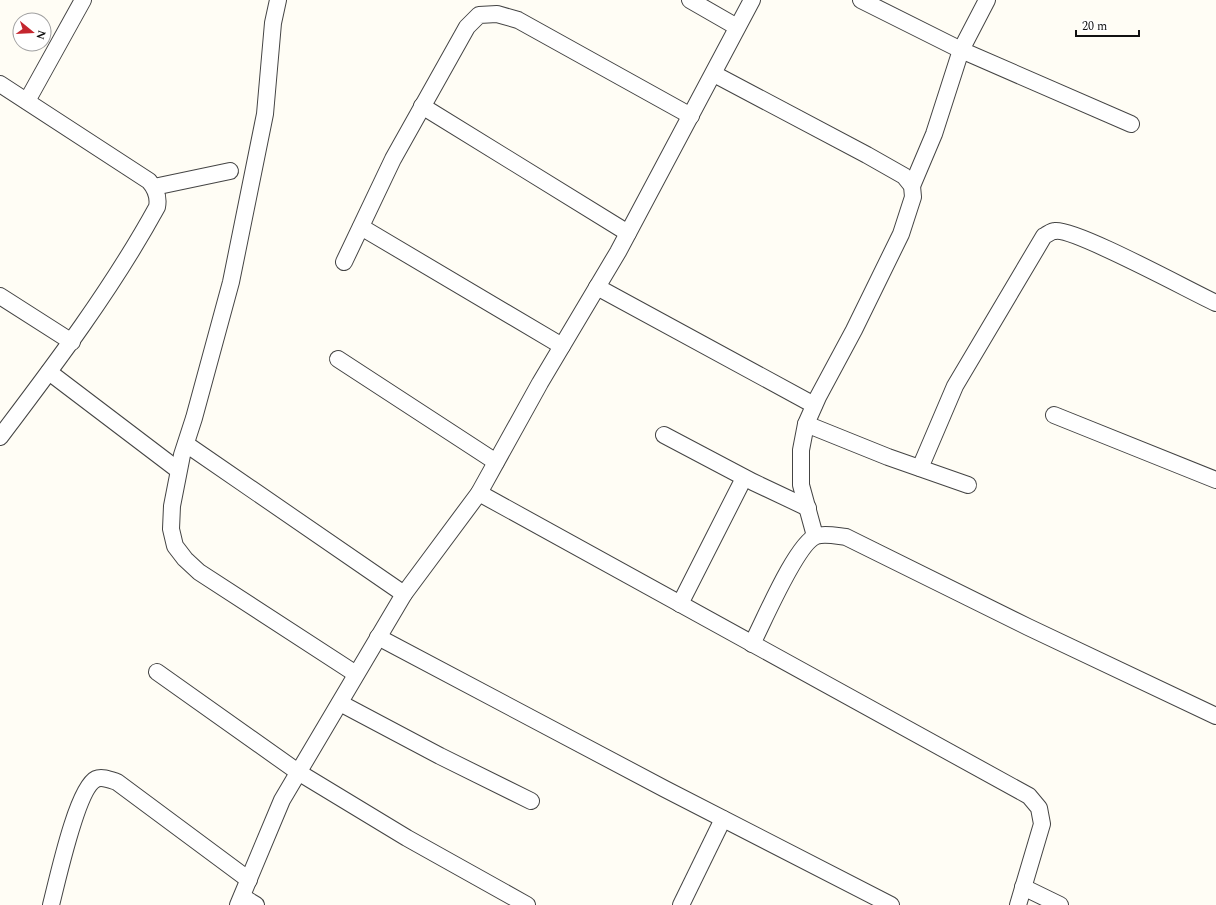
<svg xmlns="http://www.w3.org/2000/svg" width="1216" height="905" viewBox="0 0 1216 905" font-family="Spectral,serif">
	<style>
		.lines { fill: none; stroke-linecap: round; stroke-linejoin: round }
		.minor-casing { stroke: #444; stroke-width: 18 }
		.minor { stroke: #fff; stroke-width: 16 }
	</style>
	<rect width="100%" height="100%" fill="#fffdf5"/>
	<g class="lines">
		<!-- minor casing -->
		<g class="minor-casing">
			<g id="minor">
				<path d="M278 0 273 23 265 114 231 282 194 418 182 455 172 506 171 529 175 546 185 559 199 572 356 674"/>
				<path d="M690 0 737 27"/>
				<path d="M861 0 961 50 1131 124"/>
				<path d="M714 74 867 155 904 176 912 186 913 197 901 234 854 330 818 397 806 424 801 450V485L815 536"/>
				<path d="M0 84 149 181C156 189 159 197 157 207 112 289 56 363 0 437"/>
				<path d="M27 101 83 0"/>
				<path d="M422 106 628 233"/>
				<path d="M912 186 934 134 961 50 987 0"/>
				<path d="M154 187 230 171"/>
				<path d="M361 227 562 346"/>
				<path d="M344 262 393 159 467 27 479 15 497 14 518 20 691 116"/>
				<path d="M597 287 814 405"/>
				<path d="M0 296 72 342"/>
				<path d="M338 359 496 462"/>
				<path d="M49 372 178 470"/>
				<path d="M1054 415 1216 480"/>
				<path d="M806 424 888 457 968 485"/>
				<path d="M664 435 753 482 808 508"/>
				<path d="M186 444 404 594"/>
				<path d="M920 468 955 386 1044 236C1047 235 1051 231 1055 231 1075 228 1190 291 1216 303"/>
				<path d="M479 493 1029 796 1039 808 1042 824 1018 905"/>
				<path d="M680 604 744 478"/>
				<path d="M378 637 665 789 891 905"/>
				<path d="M752 644C763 623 796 544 816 536 825 533 837 536 846 537L1028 627 1216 716"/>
				<path d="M157 672 298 772 407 838 527 905"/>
				<path d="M340 703 440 756 531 801"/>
				<path d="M1023 887 1060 905"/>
				<path d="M243 897 256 905"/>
				<path d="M51 905C57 882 77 788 96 779 102 776 111 780 117 782L249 880"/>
				<path d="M238 905 282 800 404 594 479 493 540 383 618 252 752 0"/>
				<path d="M681 905 723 819"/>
			</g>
		</g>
		<!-- minor -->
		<use href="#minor" class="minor"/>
	</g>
	<!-- north arrow -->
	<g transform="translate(32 32) rotate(108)"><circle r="19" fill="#ffffff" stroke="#a0a0a0"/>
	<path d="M0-3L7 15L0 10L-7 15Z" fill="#c4262e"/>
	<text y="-6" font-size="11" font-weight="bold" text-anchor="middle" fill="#111111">N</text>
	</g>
	<!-- scale -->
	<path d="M1076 30v6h63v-6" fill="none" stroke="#111111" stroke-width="2"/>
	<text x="1082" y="30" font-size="12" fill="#111111" stroke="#ffffff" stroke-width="3" paint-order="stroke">20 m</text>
</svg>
